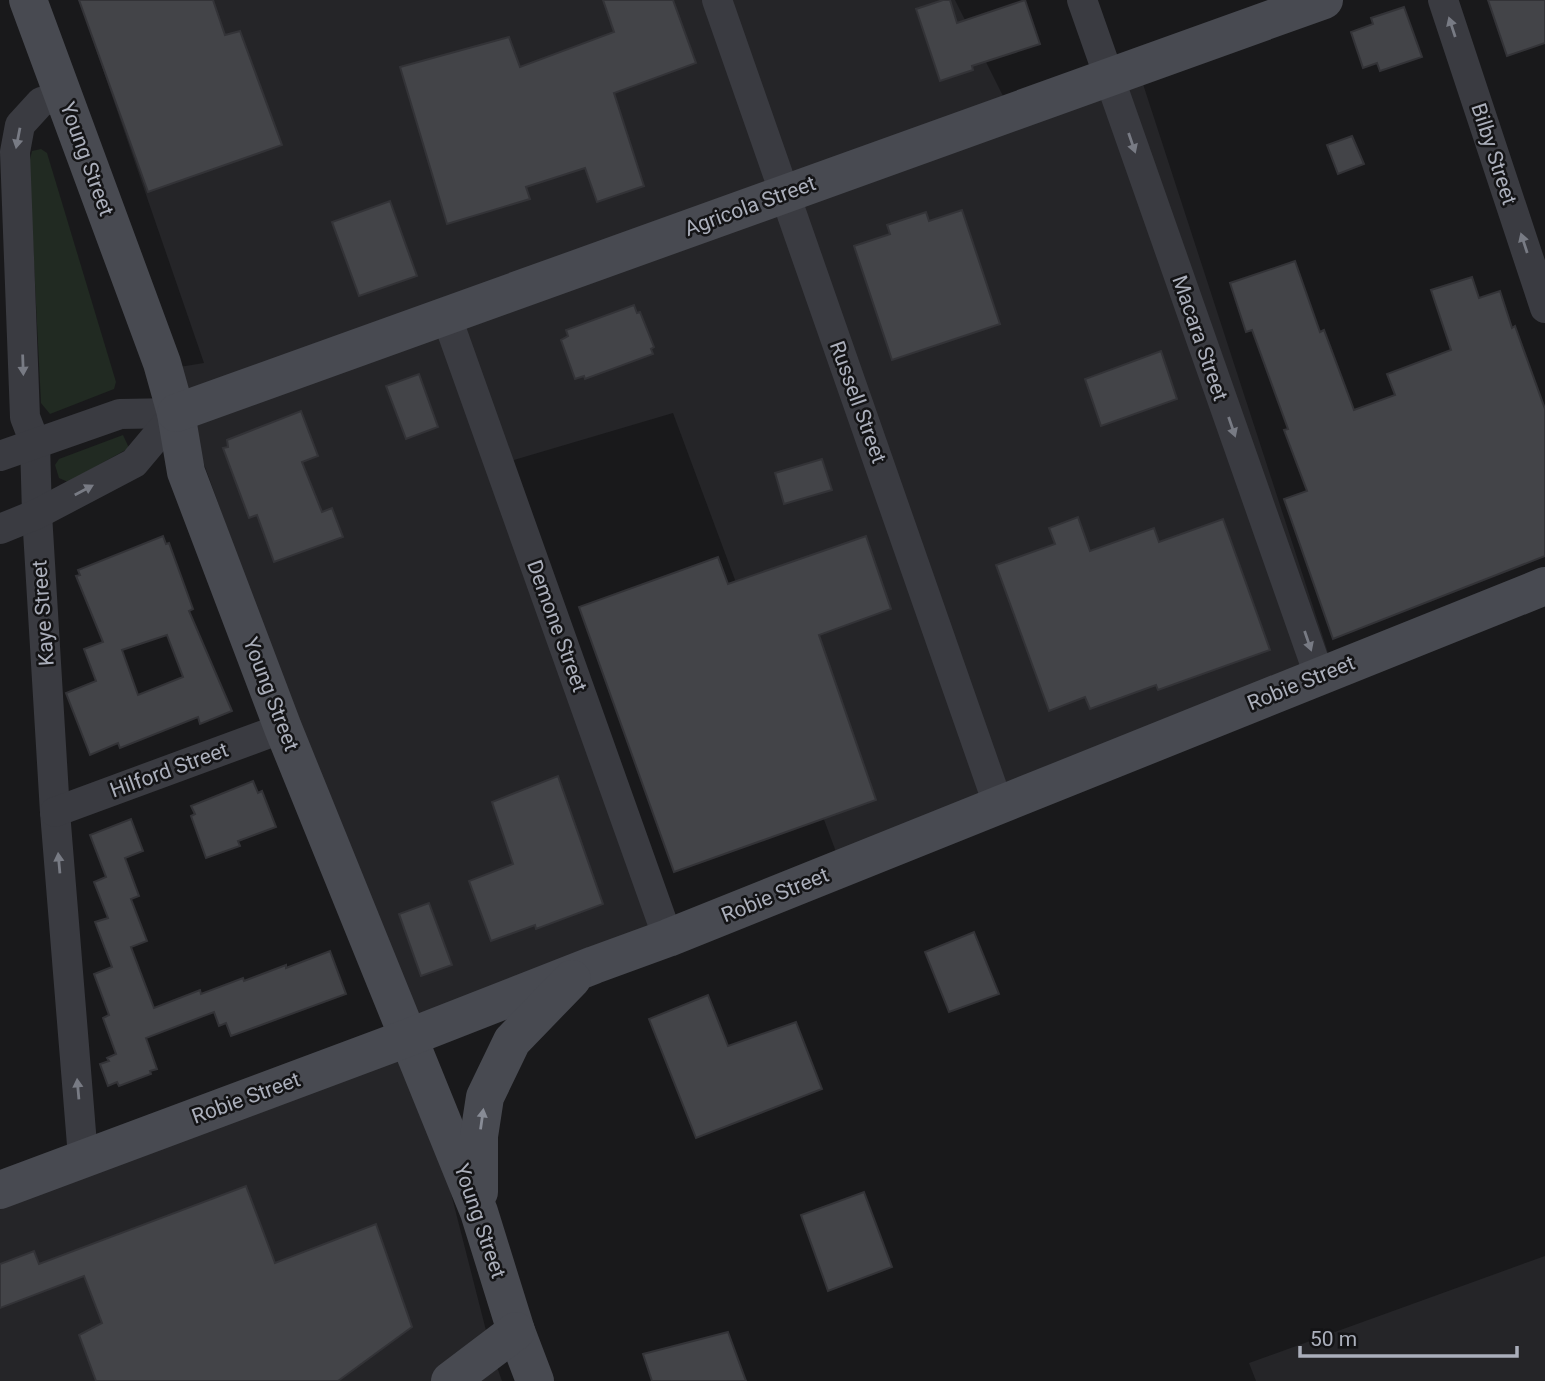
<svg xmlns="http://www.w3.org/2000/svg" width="1545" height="1381" viewBox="0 0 1545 1381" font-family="Roboto,sans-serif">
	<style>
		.built { fill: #252528 }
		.green { fill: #212a22 }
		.building { fill: #434448; stroke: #333337; stroke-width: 2; fill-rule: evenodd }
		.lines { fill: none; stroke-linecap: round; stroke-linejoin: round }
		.street { stroke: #3a3b41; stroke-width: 30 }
		.secondary { stroke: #484a51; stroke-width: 38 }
		.oneway { fill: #787b84 }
		.oneway2 { fill: #888c96 }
		.labels { text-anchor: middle; stroke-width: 5; stroke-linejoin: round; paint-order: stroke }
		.street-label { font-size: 21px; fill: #abafbb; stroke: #141416 }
	</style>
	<rect width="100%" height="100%" fill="#19191b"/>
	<!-- built -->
	<g class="built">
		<path d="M79 0H955L1012 114 1143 84 1334 671 839 860 673 413 497 465 669 925 408 1025 491 1350 502 1381H0V1179L407 1025 192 431 167 369 204 363Z"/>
		<path d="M1545 1256V1381H1256L1249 1363Z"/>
	</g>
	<!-- green -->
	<g class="green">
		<path d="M41 149 47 153 116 382 114 389 50 414 41 403 29 164 32 151Z"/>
		<path d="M123 435 129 448 68 482 59 478 55 465 59 459Z"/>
	</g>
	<!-- building -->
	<g class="building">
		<path d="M79 0H213L225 35 240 31 282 145 148 192Z"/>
		<path d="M603 0H673L696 63 614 93 644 186 597 202 585 168 526 187 530 199 447 224 400 67 509 37 520 67 614 32Z"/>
		<path d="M943 0H950L957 23 1025 0 1040 44 972 66 973 70 940 81 916 9Z"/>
		<path d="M1488 0H1545V43L1507 56Z"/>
		<path d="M1404 7 1422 57 1380 71 1377 63 1363 68 1351 32 1373 24 1371 18Z"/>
		<path d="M1352 136 1364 164 1338 174 1327 145Z"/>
		<path d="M390 201 417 276 359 296 332 222Z"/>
		<path d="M962 210 1000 324 892 360 854 246 890 234 887 225 926 212 929 221Z"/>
		<path d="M1295 261 1320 332 1324 330 1354 410 1395 395 1387 374 1451 350 1431 290 1472 277 1479 298 1500 291 1512 328 1515 326 1545 409V556L1333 639 1284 499 1307 491 1284 430 1288 429 1252 330 1246 332 1230 283Z"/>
		<path d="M634 305 637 313 640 312 654 347 651 349 653 354 585 379 584 376 575 379 561 340 568 336 566 330Z"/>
		<path d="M1161 351 1177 399 1101 426 1085 379Z"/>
		<path d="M419 374 438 427 406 439 386 386Z"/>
		<path d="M301 411 318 456 302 462 322 512 332 508 343 537 274 562 257 515 249 518 223 448 228 447 227 440Z"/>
		<path d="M822 459 832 490 784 504 775 473Z"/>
		<path d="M1078 517 1090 551 1154 528 1159 542 1223 519 1270 650 1158 690 1156 685 1090 709 1085 697 1049 711 996 565 1055 544 1049 528Z"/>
		<path d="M163 536 166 544 169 543 193 609 189 611 232 711 200 724 198 717 120 748 118 743 90 755 66 693 96 681 84 649 103 642 76 576 80 575 78 570ZM167 635 183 677 138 695 122 650Z"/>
		<path d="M866 536 891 609 819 635 876 800 674 872 579 607 718 557 728 584Z"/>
		<path d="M558 776 603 904 536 929 535 925 491 941 469 881 513 864 492 802Z"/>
		<path d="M253 781 258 793 262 791 276 827 238 841 240 846 206 858 191 816 195 814 191 806Z"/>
		<path d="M131 819 143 851 125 858 139 896 131 899 147 941 131 947 154 1008 200 990 201 994 243 978 244 981 286 965V968L330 951 346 994 231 1036 226 1023 219 1026 214 1012 146 1038 157 1069 150 1071 151 1074 119 1086 117 1082 108 1086 100 1064 109 1061 107 1058 116 1054 103 1018 109 1015 94 974 112 967 95 922 108 918 94 882 106 877 90 835Z"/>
		<path d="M429 903 452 965 421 976 399 914Z"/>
		<path d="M974 932 999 994 949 1012 925 952Z"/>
		<path d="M708 995 728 1046 796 1022 822 1089 696 1138 649 1019Z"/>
		<path d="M246 1186 275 1263 376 1224 412 1327 338 1381H96L79 1335 102 1323 84 1276 0 1308V1264L34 1251 39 1264Z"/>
		<path d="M864 1192 892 1267 828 1291 801 1215Z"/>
		<path d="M728 1332 746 1381H652L643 1354Z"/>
	</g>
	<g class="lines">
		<!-- street -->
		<g class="street">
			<path d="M717 0 998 804"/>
			<path d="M1082 0 1319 675"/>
			<path d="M1443 0 1545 308"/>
			<path d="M64 95 41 102 20 125 15 152 25 417 35 443 37 514 55 812 83 1157"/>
			<path d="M446 315 668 938"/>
			<path d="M0 456 120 414 176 413"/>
			<path d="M0 529 37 514 134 463 176 413"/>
			<path d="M55 812 283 728"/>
		</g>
		<!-- secondary -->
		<g class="secondary">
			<path d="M28 0 162 363 176 413 186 472 283 728 479 1212 516 1331 535 1381"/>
			<path d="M176 413 1324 0"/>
			<path d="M0 1190 410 1037 594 965 668 938 1545 586"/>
			<path d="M479 1192V1136L485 1097 512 1041 572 979"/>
			<path d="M450 1381 516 1331"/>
		</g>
	</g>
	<!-- one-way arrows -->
	<defs><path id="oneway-solid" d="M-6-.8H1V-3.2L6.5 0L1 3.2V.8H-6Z" transform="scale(1.75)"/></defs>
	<g class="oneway">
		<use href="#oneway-solid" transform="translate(1452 27) rotate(-108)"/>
		<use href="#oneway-solid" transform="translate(18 138) rotate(101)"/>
		<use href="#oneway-solid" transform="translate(1132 143) rotate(71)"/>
		<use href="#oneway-solid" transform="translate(1524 243) rotate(-108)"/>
		<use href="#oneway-solid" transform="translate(23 365) rotate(88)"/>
		<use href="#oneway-solid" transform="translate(1232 427) rotate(71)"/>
		<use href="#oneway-solid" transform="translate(84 490) rotate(-28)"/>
		<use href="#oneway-solid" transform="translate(1308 641) rotate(71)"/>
		<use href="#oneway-solid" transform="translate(59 863) rotate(-95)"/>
		<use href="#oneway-solid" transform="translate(78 1089) rotate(-95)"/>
	</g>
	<use class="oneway2" href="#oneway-solid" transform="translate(482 1119) rotate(-82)"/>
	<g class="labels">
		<!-- street labels -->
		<g class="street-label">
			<text transform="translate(1494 154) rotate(72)" y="7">Bilby Street</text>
			<text transform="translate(87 159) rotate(70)" y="7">Young Street</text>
			<text transform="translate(750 206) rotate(-20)" y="7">Agricola Street</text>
			<text transform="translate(1200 338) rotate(71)" y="7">Macara Street</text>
			<text transform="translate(858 402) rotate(70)" y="7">Russell Street</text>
			<text transform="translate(43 613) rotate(-94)" y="7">Kaye Street</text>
			<text transform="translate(557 626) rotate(70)" y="7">Demone Street</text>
			<text transform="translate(1301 683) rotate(-22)" y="7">Robie Street</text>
			<text transform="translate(271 694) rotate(69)" y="7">Young Street</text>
			<text transform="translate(169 770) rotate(-20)" y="7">Hilford Street</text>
			<text transform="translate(775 895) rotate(-22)" y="7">Robie Street</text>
			<text transform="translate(246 1098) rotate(-20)" y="7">Robie Street</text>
			<text transform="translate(480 1221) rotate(71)" y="7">Young Street</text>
		</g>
	</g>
	<!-- scale -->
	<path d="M1300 1346v10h217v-10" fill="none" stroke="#abafbb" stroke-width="3.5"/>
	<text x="1310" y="1346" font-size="21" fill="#abafbb" stroke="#141416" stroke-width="5" paint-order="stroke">50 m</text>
</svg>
